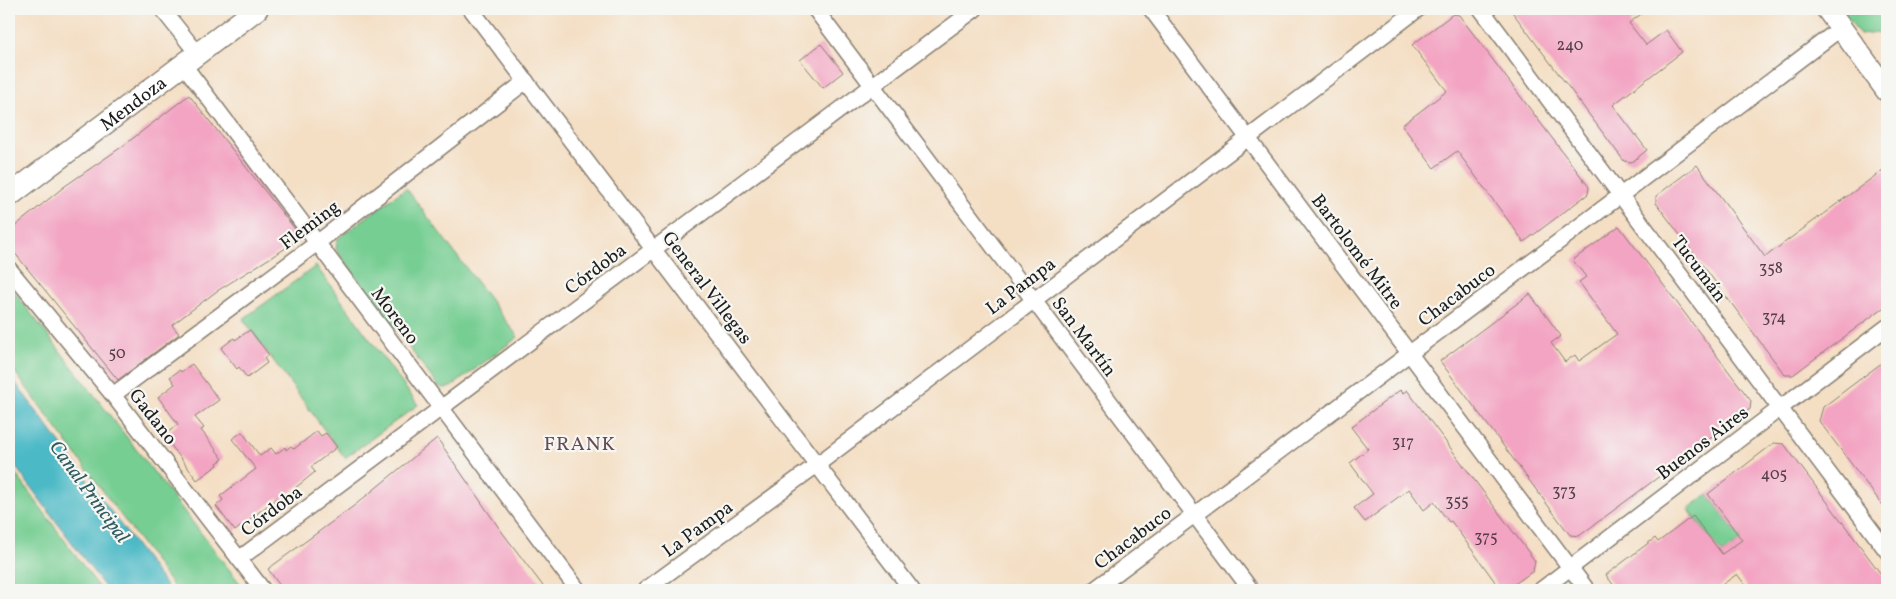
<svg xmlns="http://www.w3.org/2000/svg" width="1896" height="599" viewBox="0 0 1896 599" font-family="Vollkorn,serif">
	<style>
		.green { fill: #77ce93; stroke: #4a7558 }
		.water { fill: #4cb9c6; stroke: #346a71 }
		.building { fill: #f3a4c2 }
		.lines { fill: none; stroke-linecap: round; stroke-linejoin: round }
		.street-casing { stroke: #887e70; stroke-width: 18 }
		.secondary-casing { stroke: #887e70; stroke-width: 24 }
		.street { stroke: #fff; stroke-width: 15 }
		.secondary { stroke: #fff; stroke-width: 21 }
		.labels { text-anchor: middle; stroke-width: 4.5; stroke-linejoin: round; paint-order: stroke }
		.number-label { font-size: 16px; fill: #523e46 }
		.street-label { font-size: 19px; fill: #1c1c1c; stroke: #f6f6f2 }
		.neighbourhood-label { font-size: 20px; letter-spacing: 1px; fill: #674c56; stroke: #f6f6f2 }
		.water-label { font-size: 20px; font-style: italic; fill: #2f5b60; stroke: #f6f6f2 }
	</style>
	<rect width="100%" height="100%" fill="#f6f6f2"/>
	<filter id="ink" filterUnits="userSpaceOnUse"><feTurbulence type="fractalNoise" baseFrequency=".02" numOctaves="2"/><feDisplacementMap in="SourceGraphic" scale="10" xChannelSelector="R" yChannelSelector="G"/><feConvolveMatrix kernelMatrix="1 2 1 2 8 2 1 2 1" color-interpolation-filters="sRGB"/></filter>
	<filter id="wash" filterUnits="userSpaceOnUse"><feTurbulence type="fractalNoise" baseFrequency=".0096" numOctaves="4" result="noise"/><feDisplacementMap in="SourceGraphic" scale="20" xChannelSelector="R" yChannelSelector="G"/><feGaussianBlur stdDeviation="1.12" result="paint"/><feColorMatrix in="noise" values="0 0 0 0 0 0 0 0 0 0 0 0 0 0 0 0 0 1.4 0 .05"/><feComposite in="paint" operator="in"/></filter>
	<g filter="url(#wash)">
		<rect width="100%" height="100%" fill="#f4dfc5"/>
		<!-- green -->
		<g class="green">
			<path d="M1841 9H1887V44L1878 32 1860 34Z"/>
			<path d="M406 188 518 337 451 387 444 388 438 386 336 250 337 239Z"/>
			<path d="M316 266 418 405 345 458 243 319Z"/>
			<path d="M9 285 245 590H176L9 364Z"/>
			<path d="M9 465 13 470 101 590H9Z"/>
			<path d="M1708 494 1742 540 1722 554 1688 509Z"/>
		</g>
		<!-- water -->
		<path class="water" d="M9 374 169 590H107L9 458Z"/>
		<g id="blocks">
			<!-- building -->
			<g class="building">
				<path d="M1510 9H1648L1629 23 1646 45 1666 30 1682 52 1613 105 1647 150 1632 162 1624 161Z"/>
				<path d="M1453 14 1459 15 1589 187 1588 194 1524 242 1457 151 1434 168 1402 125 1447 91 1412 45Z"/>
				<path d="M821 44 843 72 823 88 800 60Z"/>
				<path d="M189 95 302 238 217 291 172 325 179 334 118 380 9 246V231L65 186 123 146Z"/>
				<path d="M1697 165 1765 257 1887 167V305L1793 375H1785L1656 203V196Z"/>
				<path d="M1619 226 1751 401 1750 409 1579 536 1570 535 1440 361 1530 294 1561 336 1551 343 1565 362 1575 355 1579 361 1617 334 1579 282 1586 277 1573 260Z"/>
				<path d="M250 330 269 355 264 358 267 363 247 378 239 367 237 369 221 348 234 338 235 340Z"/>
				<path d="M1887 359V511L1819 421 1823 407Z"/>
				<path d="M192 364 219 400 195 417 204 428 201 430 223 459 217 463 218 465 197 480 164 436 178 424 158 397 175 384 170 377 180 370 181 372Z"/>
				<path d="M1400 390 1403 393 1407 390 1535 561 1533 571 1506 590H1501L1451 521 1449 522 1434 502 1424 510 1409 489 1365 522 1354 508 1373 494 1350 463 1368 449 1351 427Z"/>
				<path d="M317 431 321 436 326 433 337 447 311 467 315 472 289 493 290 494 280 502 277 498 235 531 216 506 223 500 220 496 256 469 232 439 242 432 260 456 271 448 276 454 285 447 286 450 291 446 294 449Z"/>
				<path d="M437 438 499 528 546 590H283L268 569 355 505Z"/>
				<path d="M1774 443 1784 444 1887 582V590H1749L1737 574 1715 590H1617L1606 575 1655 538 1658 542 1693 516 1722 554 1742 540 1708 494Z"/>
			</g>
		</g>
	</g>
	<g filter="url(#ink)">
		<use href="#blocks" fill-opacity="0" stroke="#887e70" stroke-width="1"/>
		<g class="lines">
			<!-- street casing -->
			<g class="street-casing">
				<g id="street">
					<path d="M162 9 197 53"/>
					<path d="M471 9 912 590"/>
					<path d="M815 9 1251 590"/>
					<path d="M1151 9 1587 590"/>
					<path d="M1481 9 1887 551"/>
					<path d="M183 64 578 590"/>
					<path d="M9 269 113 395 263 590"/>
					<path d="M113 395 317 243 526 81"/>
					<path d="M239 559 975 9"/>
					<path d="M645 590 818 464 1418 9"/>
					<path d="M1094 590 1621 195 1841 28"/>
					<path d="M1541 590 1887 327"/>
				</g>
			</g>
			<!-- secondary casing -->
			<g class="secondary-casing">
				<g id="secondary">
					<path d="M1827 9 1887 91"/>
					<path id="s1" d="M9 196 257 9"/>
				</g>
			</g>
			<!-- street -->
			<use href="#street" class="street"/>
			<!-- secondary -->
			<use href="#secondary" class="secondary"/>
		</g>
	</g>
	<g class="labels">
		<!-- number labels -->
		<g class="number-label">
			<text x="1570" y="50">240</text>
			<text x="1771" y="273">358</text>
			<text x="1774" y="322">374</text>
			<text x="117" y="358">50</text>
			<text x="1403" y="447">317</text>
			<text x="1774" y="479">405</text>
			<text x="1564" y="496">373</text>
			<text x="1457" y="506">355</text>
			<text x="1486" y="542">375</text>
		</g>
		<!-- street labels -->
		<g class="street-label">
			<text dy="7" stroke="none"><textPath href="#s1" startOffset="155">Mendoza</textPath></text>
			<text transform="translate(309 224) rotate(-37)" y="7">Fleming</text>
			<text transform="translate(1358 251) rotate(53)" y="7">Bartolomé Mitre</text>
			<text transform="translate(595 268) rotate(-37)" y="7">Córdoba</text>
			<text transform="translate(1700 268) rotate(53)" y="7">Tucumán</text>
			<text transform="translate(1020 285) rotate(-37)" y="7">La Pampa</text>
			<text transform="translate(708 287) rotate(53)" y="7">General Villegas</text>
			<text transform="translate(1456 294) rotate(-37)" y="7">Chacabuco</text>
			<text transform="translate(396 315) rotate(53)" y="7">Moreno</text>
			<text transform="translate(1085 336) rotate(53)" y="7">San Martín</text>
			<text transform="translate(154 416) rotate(52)" y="7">Gadano</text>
			<text transform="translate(1702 442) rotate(-37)" y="7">Buenos Aires</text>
			<text transform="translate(271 510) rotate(-37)" y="7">Córdoba</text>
			<text transform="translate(697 528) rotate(-36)" y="7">La Pampa</text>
			<text transform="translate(1132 537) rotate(-37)" y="7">Chacabuco</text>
		</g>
		<!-- neighbourhood labels -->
		<g class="neighbourhood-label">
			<text x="580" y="450">FRANK</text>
		</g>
		<!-- water labels -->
		<g class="water-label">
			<text transform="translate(90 491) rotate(54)" y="7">Canal Principal</text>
		</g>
	</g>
	<!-- margin -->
	<rect width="1896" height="599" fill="none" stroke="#f6f6f2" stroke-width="30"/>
</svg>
